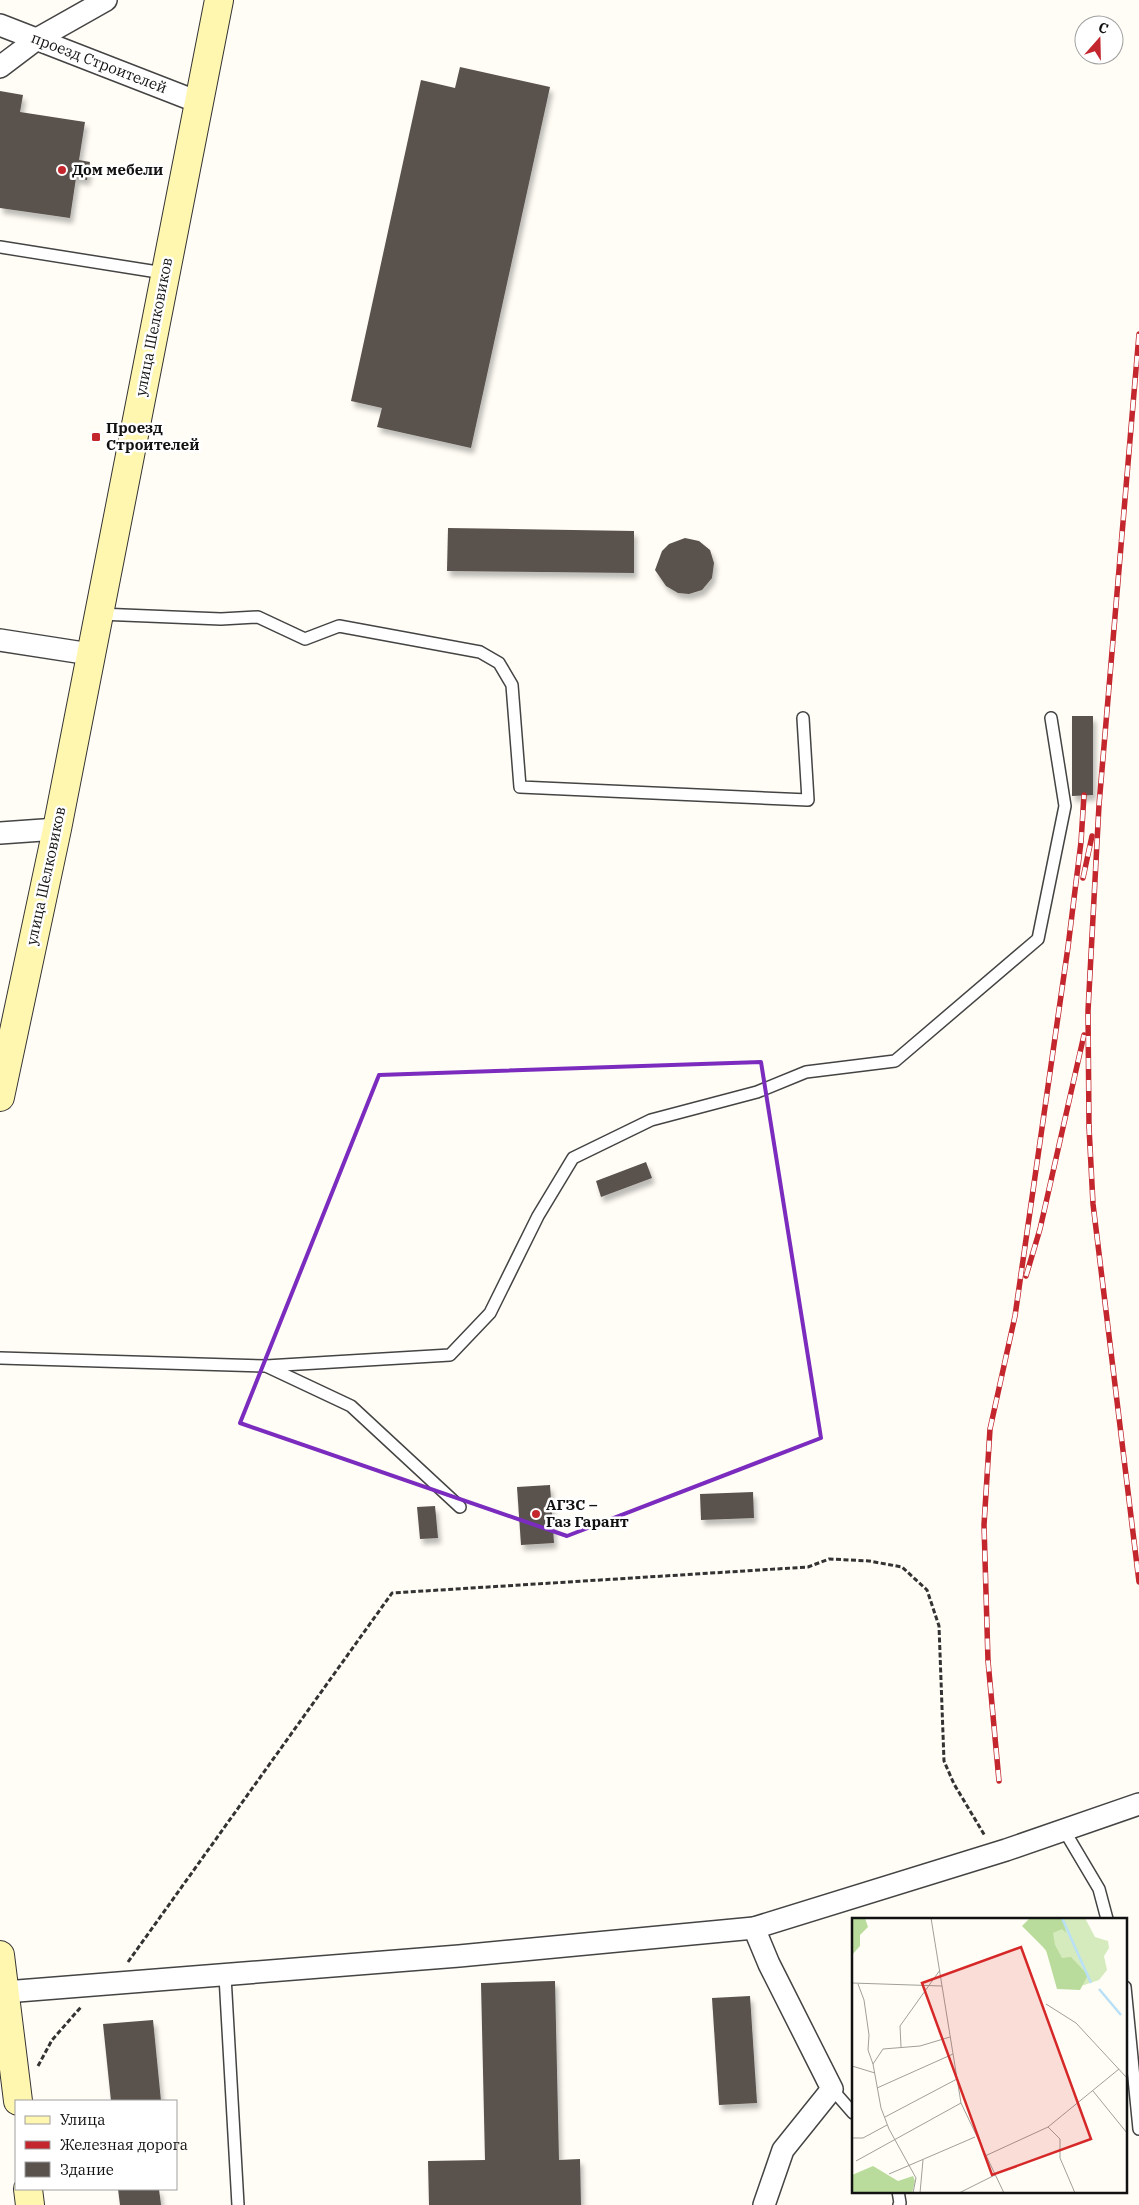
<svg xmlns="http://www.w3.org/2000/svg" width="1139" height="2205" viewBox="0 0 1139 2205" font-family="'IBM Plex Serif',serif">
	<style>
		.building { fill: #5a524d; filter: url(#shadow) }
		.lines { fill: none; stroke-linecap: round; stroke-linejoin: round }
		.lane-casing { stroke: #444; stroke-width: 14 }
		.street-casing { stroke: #444; stroke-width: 24 }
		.secondary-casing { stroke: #333; stroke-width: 30 }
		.path { stroke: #333; stroke-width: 3; stroke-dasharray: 5 2.5; stroke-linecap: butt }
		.lane { stroke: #fff; stroke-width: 11 }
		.street { stroke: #fff; stroke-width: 21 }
		.secondary { stroke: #fff6b0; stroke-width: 28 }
		.rail-casing { stroke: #c4262e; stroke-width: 5.5 }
		.rail { stroke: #fff; stroke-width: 4; stroke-dasharray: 11; stroke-linecap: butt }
		.marked { fill: none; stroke: #7b2cbf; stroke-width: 4; stroke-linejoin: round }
		.poi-dot { fill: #c4262e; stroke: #fff; stroke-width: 2 }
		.labels { text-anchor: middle; stroke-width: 5; stroke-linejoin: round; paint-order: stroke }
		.street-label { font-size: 15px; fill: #111; stroke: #fff }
		.poi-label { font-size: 15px; font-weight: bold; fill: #111; stroke: #fff; text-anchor: start }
		.inset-river { fill: none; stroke: #b9e0f7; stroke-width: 2.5 }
		.inset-road { fill: none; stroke: #a09f9a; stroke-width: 1 }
		.view { fill: #d62828; fill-opacity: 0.15; stroke: #d62828; stroke-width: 2.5 }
		.inset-edge { fill: none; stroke: #111; stroke-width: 2.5 }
	</style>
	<defs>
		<filter id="shadow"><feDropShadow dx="3" dy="5.5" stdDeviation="2.5" flood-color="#0004"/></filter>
	</defs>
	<rect width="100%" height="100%" fill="#fffdf5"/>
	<!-- building -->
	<g class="building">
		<path d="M460 67 550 87 471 448 377 427 382 408 351 401 421 80 455 88Z"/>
		<path d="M0 91 23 95 20 112 85 122 79 160 90 162 87 180 76 178 70 218 0 208Z"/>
		<path d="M448 528 634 531V573L447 571Z"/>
		<path d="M685 538 699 541 710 550 714 563 712 578 702 590 689 594 678 593 666 586 655 570 662 551 669 544Z"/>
		<path d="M1072 716H1093V795L1072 796Z"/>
		<path d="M646 1162 652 1178 601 1197 596 1181Z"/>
		<path d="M550 1485 554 1543 521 1545 517 1487Z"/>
		<path d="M753 1492 754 1518 701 1520 700 1494Z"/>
		<path d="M435 1506 438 1538 420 1539 417 1507Z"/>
		<path d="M555 1981 559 2160 580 2159 581 2205H429L428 2161 485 2160 481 1983Z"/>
		<path d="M750 1996 757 2103 719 2105 712 1998Z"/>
		<path d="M153 2020 161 2101H111L103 2024Z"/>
		<path d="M118 2189H159L161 2205H120Z"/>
	</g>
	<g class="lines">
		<!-- lane casing -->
		<g class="lane-casing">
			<g id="lane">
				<path d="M0 247 164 273"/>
				<path d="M99 614 221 619 258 617 305 639 339 626 480 652 499 663 512 685 520 787 808 800 803 718"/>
				<path d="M0 1358 266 1366 351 1406 460 1507"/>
				<path d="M266 1366 450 1355 490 1313 538 1216 573 1158 651 1120 757 1092 806 1072 895 1061 1038 939 1065 806 1051 718"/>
				<path d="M1064 1830 1099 1889 1107 1919"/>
				<path d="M225 1976 238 2205"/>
				<path d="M1125 1987 1139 2129"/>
				<path d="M832 2089 853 2113"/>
				<path d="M898 2191 900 2203 899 2205"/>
			</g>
		</g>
		<!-- street casing -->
		<g class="street-casing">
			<g id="street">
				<path d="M0 25 198 102"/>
				<path d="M0 67 37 39 106 0"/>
				<path d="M0 640 90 654"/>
				<path d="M0 833 57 829"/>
				<path d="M754 1928 769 1964 832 2089 783 2150 764 2205"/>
				<path d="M5 1992 459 1956 754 1928 1006 1850 1139 1804"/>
			</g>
		</g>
		<!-- secondary casing -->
		<g class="secondary-casing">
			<g id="secondary">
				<path d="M0 1097 57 829 219 0"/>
				<path d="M0 1955 18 2101"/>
				<path d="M28 2189 30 2205"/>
			</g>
		</g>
		<!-- path -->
		<g class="path">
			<path d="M128 1962 392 1593 808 1567 829 1559 869 1561 902 1567 927 1590 939 1626 944 1761 954 1784 985 1836"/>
			<path d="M38 2066 52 2040 81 2007"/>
		</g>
		<!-- lane -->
		<use href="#lane" class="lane"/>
		<!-- street -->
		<use href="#street" class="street"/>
		<!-- secondary -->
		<use href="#secondary" class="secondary"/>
		<!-- rail casing -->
		<g class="rail-casing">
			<g id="rail">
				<path d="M1139 334 1099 805 1088 1011 1089 1127 1093 1204 1139 1582"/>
				<path d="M1083 878 1092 836"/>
				<path d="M1026 1276 1040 1229 1084 1035"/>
				<path d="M999 1781 988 1661 984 1525 990 1429 1015 1316 1068 947 1081 842 1084 795"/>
			</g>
		</g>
		<!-- rail -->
		<use href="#rail" class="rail"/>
	</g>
	<!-- marked area -->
	<path class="marked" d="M761 1062 821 1438 567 1536 240 1423 379 1075Z"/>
	<!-- markers -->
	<g class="poi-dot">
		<circle cx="62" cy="170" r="5"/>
		<rect x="91" y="432" width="10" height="10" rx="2.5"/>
		<circle cx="536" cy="1514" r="5"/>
	</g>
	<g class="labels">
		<!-- street labels -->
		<g class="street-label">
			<text transform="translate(99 63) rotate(21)" y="5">проезд Строителей</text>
			<text transform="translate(154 327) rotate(-79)" y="5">улица Шелковиков</text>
			<text transform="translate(46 876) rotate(-78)" y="5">улица Шелковиков</text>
		</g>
		<!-- poi labels -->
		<g class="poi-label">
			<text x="72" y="175">Дом мебели</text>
			<text x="106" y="433">Проезд<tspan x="106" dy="17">Строителей</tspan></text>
			<text x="546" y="1510">АГЗС –<tspan x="546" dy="17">Газ Гарант</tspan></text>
		</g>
	</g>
	<!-- overview -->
	<g transform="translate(852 1918)">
		<rect width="275" height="275" fill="#fffdf5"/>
		<path d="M186 0H233L243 19 256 23 257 30 252 38 255 52 247 62 229 68H207L199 40 191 29Z" fill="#d5ebbd"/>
		<path d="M0 0H13L16 9 8 17V28L0 37ZM178 0H211L214 15 210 11 201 15 203 27 210 40 219 39 236 57 228 72 205 71 194 32 170 8ZM21 248 46 263 61 258 63 263 60 275H0V257Z" fill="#b9dc9c"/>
		<path class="inset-river" d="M210 0 239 65M247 71 269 97"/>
		<path class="inset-road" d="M79 0 109 185 152 275M0 65 90 68M6 66 12 82 17 117 16 132 21 146 29 190 37 211 64 260 61 275M194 86 224 105 275 160M49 129 48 108 88 52M21 146 31 131 68 128 98 119M0 148 23 155M25 170 101 136M241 173 275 215M33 199 105 161M196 209 208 221V240L223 275M0 220H11L35 207M133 238 196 209 267 151M4 243 109 185M37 256 123 219M68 275 71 242M107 275 143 257"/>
		<path class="view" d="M169 29 239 221 140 257 70 65Z"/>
		<rect width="275" height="275" class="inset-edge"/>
	</g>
	<!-- legend -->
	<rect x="15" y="2100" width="162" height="90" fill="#ffffff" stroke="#a0a0a0"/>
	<rect x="25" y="2116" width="25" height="8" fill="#fff6b0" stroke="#a0a0a0"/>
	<text x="60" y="2125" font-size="15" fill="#111111">Улица</text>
	<rect x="25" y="2141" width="25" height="8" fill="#c4262e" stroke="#a0a0a0"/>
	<text x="60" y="2150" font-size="15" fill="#111111">Железная дорога</text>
	<rect x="25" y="2162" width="25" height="15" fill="#5a524d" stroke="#a0a0a0"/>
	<text x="60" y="2175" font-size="15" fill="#111111">Здание</text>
	<!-- north arrow -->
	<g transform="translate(1099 40) rotate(20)"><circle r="24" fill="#ffffff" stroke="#a0a0a0"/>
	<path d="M0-4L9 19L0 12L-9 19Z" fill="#c4262e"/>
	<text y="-8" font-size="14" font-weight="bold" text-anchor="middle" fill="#111111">С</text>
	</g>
</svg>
